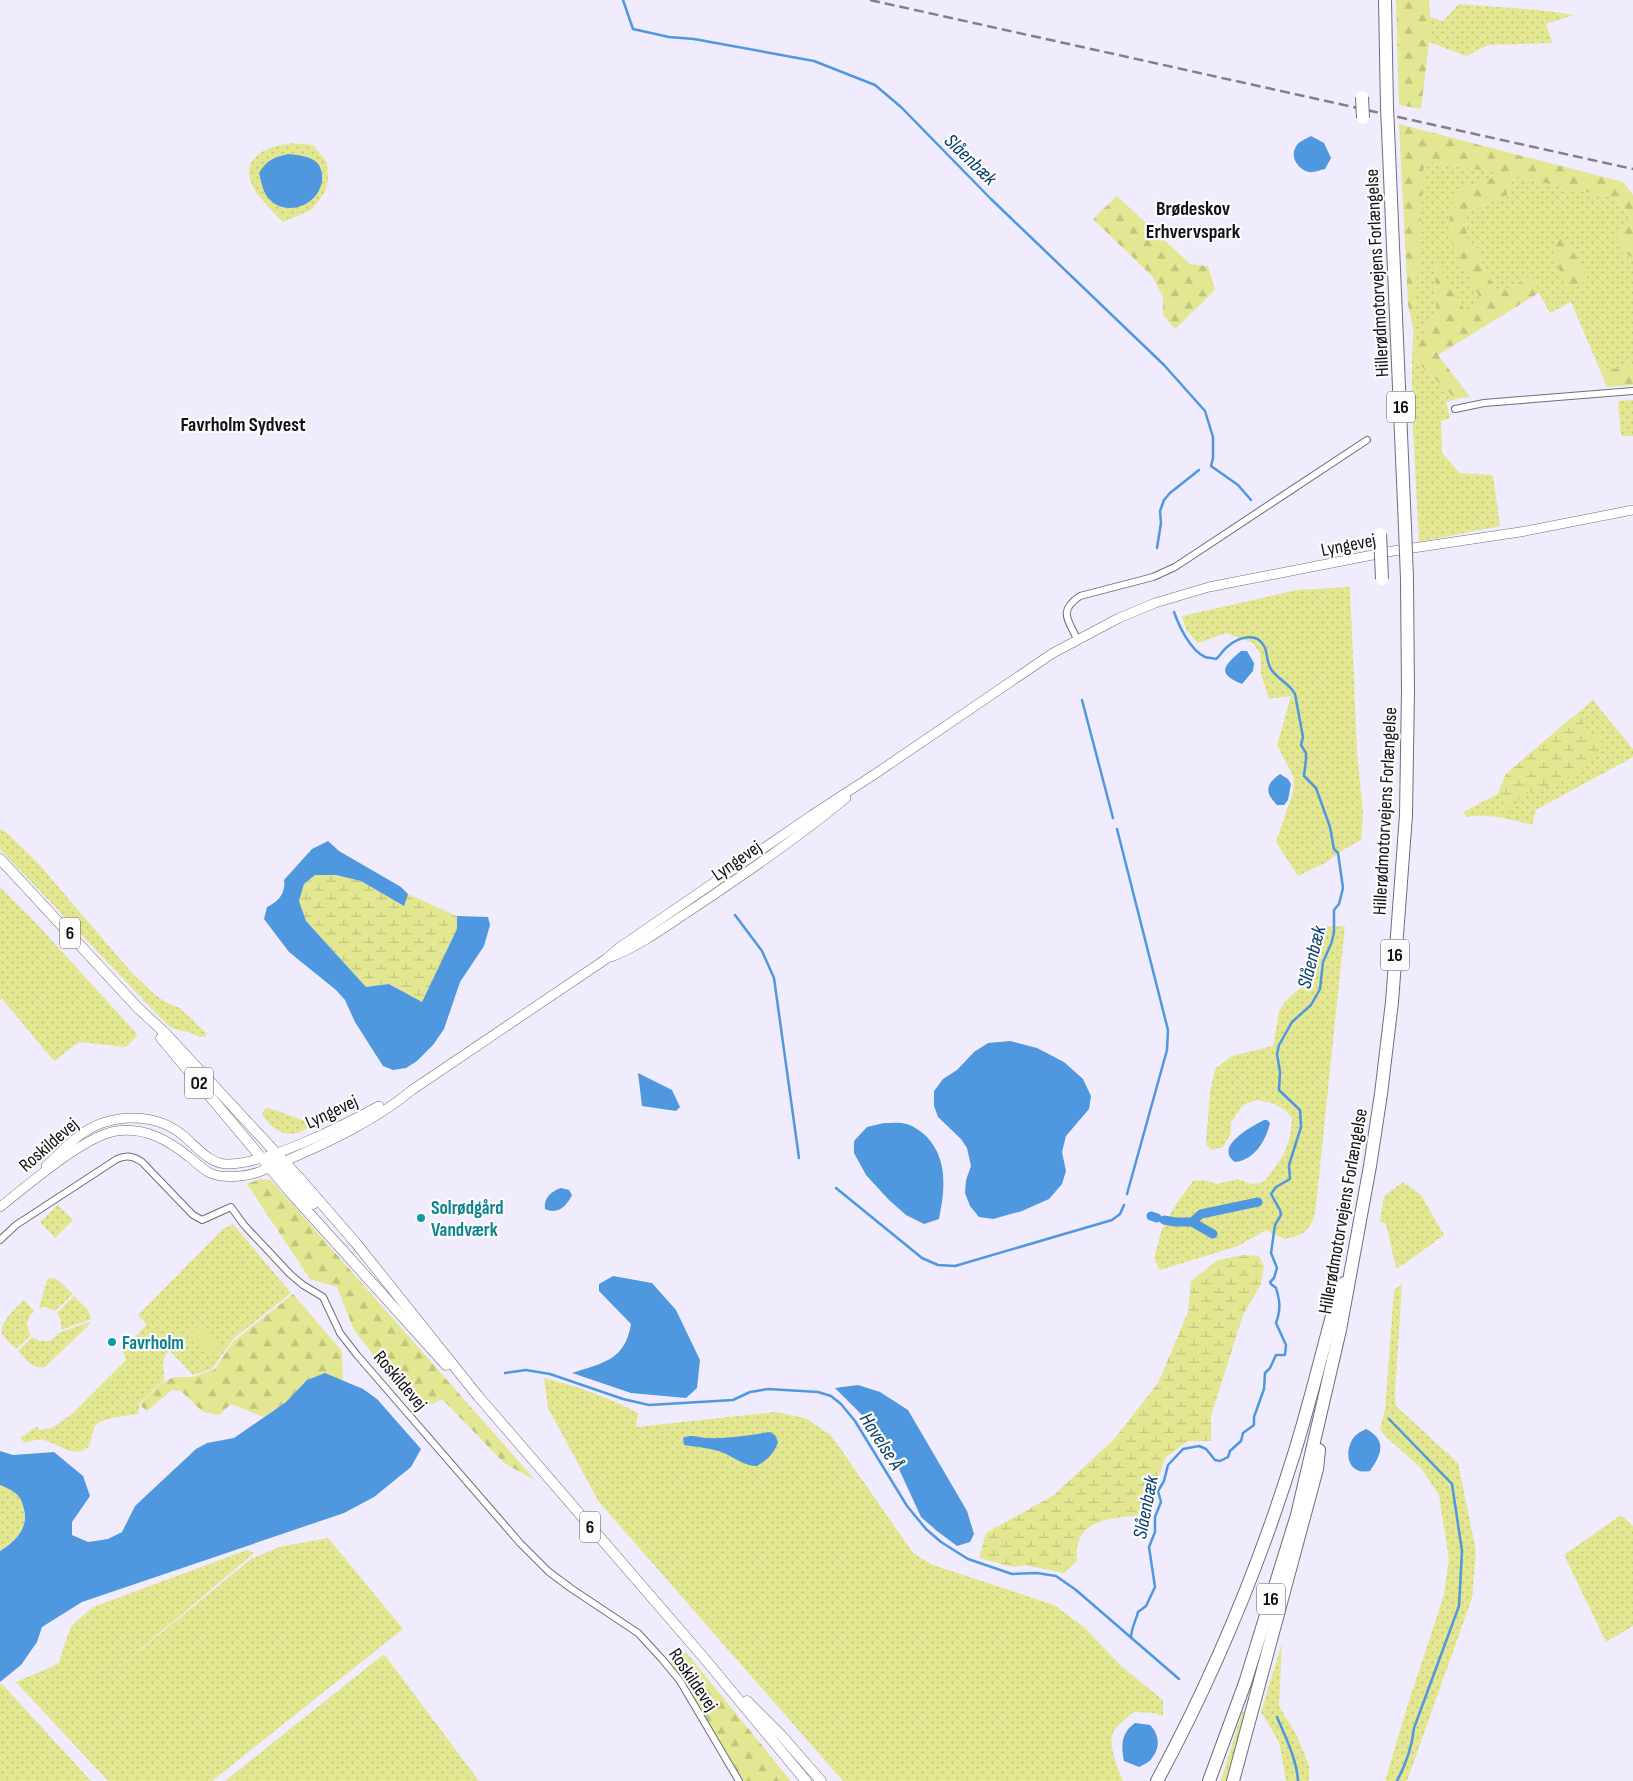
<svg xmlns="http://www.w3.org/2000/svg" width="1633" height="1781" viewBox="0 0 1633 1781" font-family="'Sofia Sans Condensed',sans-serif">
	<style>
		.grass { fill: url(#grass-dots) }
		.forest { fill: url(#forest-firs) }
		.wetland { fill: url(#wetland-marsh) }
		.pitch { fill: #e3e791 }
		.water { fill: #4f98e0 }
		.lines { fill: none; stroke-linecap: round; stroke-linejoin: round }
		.stream { stroke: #4f98e0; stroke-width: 2.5 }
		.canal { stroke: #4f98e0; stroke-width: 9 }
		.street-casing { stroke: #706c7b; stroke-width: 8 }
		.secondary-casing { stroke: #706c7b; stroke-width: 10 }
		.primary-casing { stroke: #706c7b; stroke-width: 11 }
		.highway-casing { stroke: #706c7b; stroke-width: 14 }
		.street { stroke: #fff; stroke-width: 6 }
		.secondary { stroke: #fff; stroke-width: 9 }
		.primary { stroke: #fff; stroke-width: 10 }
		.highway { stroke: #fff; stroke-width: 12 }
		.rail { stroke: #827f8a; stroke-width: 2.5; stroke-dasharray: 10 5; stroke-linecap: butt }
		.highway-bridge-casing { stroke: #706c7b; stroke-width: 14; stroke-linecap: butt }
		.highway-bridge { stroke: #fff; stroke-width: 12 }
		.culture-dot { fill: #0f9aa8; stroke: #fcfcfc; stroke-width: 2 }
		.labels { text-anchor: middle; stroke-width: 4.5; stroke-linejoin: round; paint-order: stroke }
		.shield { fill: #fcfcfc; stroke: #59585c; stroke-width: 1 }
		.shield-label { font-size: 18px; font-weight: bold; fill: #131117 }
		.street-label { font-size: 19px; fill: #131117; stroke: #fcfcfc }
		.culture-label { font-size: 19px; font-weight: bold; fill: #0d838f; stroke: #fcfcfc; text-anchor: start }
		.water-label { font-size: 20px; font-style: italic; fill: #063d6b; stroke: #fcfcfc }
		.neighbourhood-label { font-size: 20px; font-weight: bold; fill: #131117; stroke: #fcfcfc }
	</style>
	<defs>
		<pattern id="grass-dots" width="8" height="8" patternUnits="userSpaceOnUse" patternTransform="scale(1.25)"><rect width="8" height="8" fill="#e3e791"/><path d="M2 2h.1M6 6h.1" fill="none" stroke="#c2c57c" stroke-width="1.8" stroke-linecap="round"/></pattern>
		<pattern id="forest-firs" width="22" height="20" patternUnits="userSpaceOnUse" patternTransform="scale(1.25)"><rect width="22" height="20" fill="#e3e791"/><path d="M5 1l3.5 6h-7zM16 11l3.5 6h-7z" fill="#c2c57c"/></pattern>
		<pattern id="wetland-marsh" width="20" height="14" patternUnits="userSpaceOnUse" patternTransform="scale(1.25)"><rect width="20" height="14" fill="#e3e791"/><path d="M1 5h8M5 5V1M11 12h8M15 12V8" fill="none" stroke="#c2c57c"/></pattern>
	</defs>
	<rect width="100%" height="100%" fill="#f0ecfd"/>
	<!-- grass -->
	<g class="grass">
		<path d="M1459 4 1539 10 1574 15 1546 24 1552 43 1488 45 1466 56 1429 42 1430 17 1443 21Z"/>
		<path d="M292 143 313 145 327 162 328 181 326 189 321 198 311 210 283 222C264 203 228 171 265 150 273 146 284 145 292 143Z"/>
		<path d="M1424 161 1500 173 1490 179 1455 191 1453 245 1482 303 1465 312 1435 260 1436 308 1412 357 1456 399 1446 402 1450 418 1441 421 1442 453 1460 473 1493 475 1500 526 1419 542 1412 412V358Z"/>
		<path d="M1518 177 1618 199 1631 220 1621 251 1633 258V367L1600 370 1571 302 1550 313 1530 277 1498 293 1467 238 1466 212 1507 195 1509 184Z"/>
		<path d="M1633 400V436H1621L1618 401Z"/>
		<path d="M1350 587 1357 752 1363 813 1361 840 1343 850 1325 863 1298 876 1276 842 1293 792 1294 778 1277 745 1291 696 1269 699 1261 674 1260 653 1253 643 1226 633 1198 643 1186 630 1182 616 1297 590Z"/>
		<path d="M1593 700 1633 749V757L1536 810 1532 825C1510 819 1489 813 1467 817L1463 812 1498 794 1506 774Z"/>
		<path d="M0 829 6 832 38 863 132 973 154 994 167 1003 180 1008 207 1034 205 1037H200L189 1032 181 1031 170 1027 153 1010 0 849Z"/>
		<path d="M0 887 35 922 138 1035 126 1047 79 1042 54 1061 2 999 0 1000Z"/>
		<path d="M1345 926 1315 1215C1307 1234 1302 1235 1284 1239L1266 1230 1238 1246 1160 1270 1154 1259 1161 1231 1174 1207 1193 1181 1204 1180 1217 1184 1238 1179 1252 1184 1264 1182C1283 1156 1290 1150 1292 1118L1285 1110 1272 1103 1257 1100 1243 1105 1231 1122V1133L1223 1147 1211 1150 1206 1144 1210 1092 1215 1069 1232 1056 1273 1046 1279 1012 1284 1002 1311 979 1312 927Z"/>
		<path d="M266 1108C281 1110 292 1119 310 1121L312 1125C307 1128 302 1132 297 1133 282 1137 269 1126 262 1114Z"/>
		<path d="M1403 1182 1421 1195 1444 1235 1403 1265 1396 1268 1386 1224 1380 1221 1384 1196Z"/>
		<path d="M58 1205 73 1220 55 1238 40 1222Z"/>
		<path d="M233 1224 291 1293 234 1338 212 1369 193 1375 169 1350C159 1365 165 1364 164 1380L140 1403 138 1414C128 1416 104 1417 97 1424 88 1432 96 1448 81 1451 69 1454 55 1443 44 1440 38 1439 31 1441 25 1443L20 1438 37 1426 39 1430 52 1428 72 1414 126 1360 122 1350 147 1325 138 1315 223 1229Z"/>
		<path d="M52 1278 58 1280 73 1294 55 1311 46 1307 39 1308 47 1279Z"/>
		<path d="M1402 1284 1395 1395 1396 1406 1458 1463 1476 1551 1472 1598 1407 1781H1385L1409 1701 1444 1595 1449 1559 1439 1495 1421 1468 1385 1436 1380 1428 1385 1410 1394 1290Z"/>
		<path d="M74 1296 89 1311 91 1319 61 1330V1321L57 1313Z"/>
		<path d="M24 1300 34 1311C26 1318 25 1326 31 1335L16 1349C12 1344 6 1340 2 1334 0 1321 16 1308 24 1300Z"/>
		<path d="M91 1321 88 1326 45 1367C33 1370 26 1359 18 1351L32 1337 40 1341H50L59 1333Z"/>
		<path d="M544 1378C577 1386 608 1397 638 1413L636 1427 775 1412 805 1418 831 1435 913 1553 933 1565 1054 1605 1084 1627 1121 1666 1163 1700V1716L1154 1713 1134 1712C1127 1718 1115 1726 1112 1735 1109 1747 1118 1770 1123 1781H843L599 1502 548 1408Z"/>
		<path d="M0 1485C5 1487 10 1489 14 1492 21 1497 22 1502 24 1509 29 1528 15 1542 0 1551Z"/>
		<path d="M1621 1515 1633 1526V1626L1606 1642 1564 1555Z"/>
		<path d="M328 1538 403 1629 212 1781H108L16 1682 58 1664 71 1626 93 1607 247 1550 254 1553 105 1679 251 1559 279 1547Z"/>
		<path d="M1282 1643 1279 1706 1296 1734 1309 1765V1781H1286L1279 1742 1261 1712Z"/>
		<path d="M384 1654 479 1781H225Z"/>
		<path d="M2 1684 91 1781H0V1685Z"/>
		<path d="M1242 1712 1246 1713 1229 1781H1221Z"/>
	</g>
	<!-- forest -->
	<g class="forest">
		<path d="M1396 0H1429L1431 26 1421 109 1399 105Z"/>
		<path d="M1399 124 1623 182 1633 195V258L1621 251 1616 232 1631 219 1618 199 1518 177 1509 184 1507 195 1466 212 1467 238 1498 293 1530 277 1540 292 1438 355 1470 397 1456 399 1412 357 1436 308 1435 259 1465 311 1482 303C1474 284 1453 253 1450 235 1448 221 1452 205 1455 191L1490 179 1499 173 1424 161 1414 334 1408 304Z"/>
		<path d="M1117 196 1190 264 1208 266 1215 290 1175 329 1163 315V297L1152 276 1093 219Z"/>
		<path d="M1562 237 1582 265 1588 280 1568 290 1553 255 1556 245Z"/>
		<path d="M1633 367V385L1607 387 1600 370Z"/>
		<path d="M260 1179 271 1180 535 1480 504 1463 442 1399 417 1411 354 1330 337 1287 310 1279 247 1184Z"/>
		<path d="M293 1294 342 1351 343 1381 325 1373 307 1380 286 1402 263 1417 231 1404 219 1415 203 1412 181 1391 172 1390 147 1411 142 1407 141 1403 162 1383 169 1379 175 1377H192L214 1370 234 1341Z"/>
		<path d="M686 1652 790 1780 789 1781H743L670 1662Z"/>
	</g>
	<!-- wetland -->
	<g class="wetland">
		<path d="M1581 715 1586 717 1581 726 1588 735 1600 734 1605 746 1585 767 1567 778 1521 796 1510 813 1498 794 1506 774 1572 717Z"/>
		<path d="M315 875H336L361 881 403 905 408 894 457 916V929L422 1003 390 984 366 987 306 921 299 901 304 884Z"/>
		<path d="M1243 1255 1259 1256 1264 1266 1261 1284 1243 1315 1211 1416V1441H1188L1166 1457 1155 1486 1139 1515C1107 1519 1073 1520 1077 1561L1064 1573 1024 1565 1013 1567 979 1558 986 1533 1054 1495 1115 1438 1158 1383 1188 1312 1191 1281 1218 1260Z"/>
	</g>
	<!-- pitch -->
	<path class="pitch" d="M201 1324 222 1344 209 1356 189 1336Z"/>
	<!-- water -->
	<g class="water">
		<path d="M1311 136 1324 143 1331 158 1325 169C1320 170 1313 173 1309 172 1297 169 1289 155 1297 145 1300 141 1306 139 1311 136Z"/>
		<path d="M289 154C297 155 308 156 315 161 320 165 321 169 322 174 325 205 283 221 266 195 262 188 261 180 259 173 267 160 274 157 289 154Z"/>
		<path d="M1241 651H1247L1254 663 1253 671 1242 684C1215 673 1225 665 1241 651Z"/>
		<path d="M1280 774 1288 779 1291 784 1288 800 1284 805H1277C1264 792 1266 784 1280 774Z"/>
		<path d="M328 841 339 851 401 887 408 894 404 906 361 881 336 875H315L304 884 299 901 306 921 366 987 389 984 422 1002 457 929V916L488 917 490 925 484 946 460 982 444 1029 433 1045 417 1061 406 1068 393 1070 383 1066 355 1022 345 1000 336 990 289 952 264 919 267 907C278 902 286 893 284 880L312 849Z"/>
		<path d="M1010 1041 1037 1048 1064 1062 1083 1079 1091 1096 1089 1109 1066 1136 1062 1152 1066 1171 1062 1184 1049 1199 1022 1211 993 1219 979 1217 970 1206 965 1193 966 1180 971 1166 967 1148 961 1139 938 1117 934 1106V1091L943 1079 957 1070 974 1052 988 1043Z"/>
		<path d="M638 1073 672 1090 680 1107 676 1111 642 1106Z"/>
		<path d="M1264 1120H1267L1270 1123C1266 1140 1255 1160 1235 1162 1214 1146 1251 1127 1264 1120Z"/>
		<path d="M884 1123C891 1123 900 1122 907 1124 914 1126 922 1132 927 1137 948 1160 945 1190 939 1219L924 1224 906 1215 889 1200 866 1175 854 1153V1141L867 1127Z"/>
		<path d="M561 1188 569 1190 572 1195C567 1206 557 1215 545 1209 543 1198 552 1191 561 1188Z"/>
		<path d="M613 1276 652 1283 676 1310 700 1360 697 1388 686 1398 631 1393 572 1373C602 1363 625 1361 631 1324L599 1291V1284Z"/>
		<path d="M325 1373 363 1389 377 1399 421 1449 411 1467 374 1497 344 1513 82 1602 42 1627 37 1642 21 1665 0 1682V1551C15 1542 29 1528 24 1509 22 1502 21 1497 14 1492 10 1489 5 1487 0 1485V1451L13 1455 54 1452 83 1476 90 1496 72 1522V1535L88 1542 108 1539 122 1532 135 1506 196 1449 207 1443 234 1438 286 1402 307 1380Z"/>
		<path d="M858 1385 880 1392 908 1410 967 1511 974 1534 970 1542 957 1546 937 1531 921 1517 893 1456 869 1422 835 1388Z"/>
		<path d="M1366 1429C1387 1440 1382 1454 1370 1471 1351 1475 1344 1458 1351 1442 1354 1435 1360 1432 1366 1429Z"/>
		<path d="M770 1432 775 1435 778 1442C774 1454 768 1459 757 1466 745 1466 735 1458 724 1453 711 1448 698 1447 684 1445L683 1438C690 1434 698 1437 706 1438 727 1439 749 1435 770 1432Z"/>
		<path d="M1135 1723 1150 1725C1159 1734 1161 1747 1152 1758 1150 1762 1143 1765 1139 1767L1124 1761C1121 1745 1121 1733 1135 1723Z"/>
	</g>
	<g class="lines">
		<!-- stream -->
		<g class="stream">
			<path d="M623 0 633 29 669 37 694 39 814 61 875 85 901 107 991 199 1164 365 1205 411 1213 437V458L1211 466 1238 485 1251 500"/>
			<path d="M1157 548 1161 523 1160 511 1164 500 1170 493 1199 470"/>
			<path d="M1082 700 1113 818"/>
			<path d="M1117 829 1168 1030 1167 1050 1127 1194"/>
			<path d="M735 915 762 951 774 978 799 1158"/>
			<path d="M836 1188 922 1258 938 1265 955 1266 1112 1220 1120 1214 1124 1205"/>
			<path d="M505 1373 526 1370 550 1374 623 1399 649 1405 733 1400 750 1392 768 1389 818 1392 831 1396 841 1404 855 1421 907 1506 926 1529 941 1542 968 1559 1012 1574 1037 1573 1056 1576 1076 1590 1179 1679"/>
			<path d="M1389 1419 1452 1484 1462 1551 1459 1606 1414 1728C1412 1747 1406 1764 1397 1781"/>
			<path d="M1131 1638C1131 1628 1136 1621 1138 1612L1146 1606 1155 1587 1149 1547 1155 1532V1517L1161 1502 1158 1491 1164 1481 1168 1465 1183 1449 1199 1446 1206 1449 1215 1460 1220 1461 1228 1457 1230 1451 1241 1441 1243 1433 1254 1425V1417L1264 1389 1265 1373 1270 1368 1276 1355H1285L1286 1345 1276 1323C1281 1309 1280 1301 1276 1288L1271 1284 1270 1282 1274 1278 1277 1268 1271 1253 1275 1225 1281 1215 1280 1210 1271 1194 1276 1187 1290 1179 1289 1165 1301 1127 1300 1110 1279 1090 1280 1072 1277 1054 1279 1045 1292 1022 1311 1005 1320 989 1323 962 1331 944 1334 933V910L1339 904 1343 888 1338 853 1334 849 1330 827 1316 788 1304 776 1306 759V753L1301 745 1303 737 1295 694C1290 684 1277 679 1271 669 1266 661 1268 653 1264 646 1256 631 1237 638 1227 647 1222 651 1221 655 1216 659 1213 658 1208 658 1205 657 1190 650 1179 626 1174 612"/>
			<path d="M1277 1717C1285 1736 1297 1760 1298 1781"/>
		</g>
		<!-- canal -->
		<g class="canal">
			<path d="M1151 1216 1157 1218"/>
			<path d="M1164 1220 1175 1222H1192L1213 1234"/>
			<path d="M1192 1222 1201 1214 1258 1202"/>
		</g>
		<!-- street casing -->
		<g class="street-casing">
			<g id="street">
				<path d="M1455 409 1484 403 1633 391"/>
				<path d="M1077 639C1068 619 1058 611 1080 596L1153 577 1175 567 1367 440"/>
				<path d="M0 1240 16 1225 117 1159C127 1155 133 1156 142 1162L193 1215 202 1220 231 1207 244 1225 290 1274 303 1285 323 1297 340 1333 357 1355 520 1543 549 1572 572 1589 638 1633 662 1659 680 1681 739 1781"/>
			</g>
		</g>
		<!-- secondary casing -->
		<g class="secondary-casing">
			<g id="secondary">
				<path d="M611 957C642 945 669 924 697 906 748 872 799 837 846 798"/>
				<path d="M46 1166C58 1155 69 1142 83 1133 110 1114 152 1112 180 1133 194 1143 207 1163 226 1164 265 1165 344 1125 379 1106"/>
				<path d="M0 1207C27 1186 84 1136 116 1131 145 1127 168 1140 189 1157 196 1162 202 1169 210 1173 219 1177 231 1177 240 1176 255 1175 269 1168 283 1162 327 1143 375 1121 412 1090L606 959 620 947 812 815 875 774 1053 653 1119 618 1155 603 1209 587 1393 551 1520 532 1633 510"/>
			</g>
		</g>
		<!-- primary casing -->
		<g class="primary-casing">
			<g id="primary">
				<path d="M0 859 138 1008 165 1033 302 1181 355 1242 478 1396 704 1658 806 1781"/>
				<path d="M161 1038 290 1192 446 1365"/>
				<path d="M262 1158 278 1164 313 1204"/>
				<path d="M747 1701 781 1735 821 1781"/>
			</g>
		</g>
		<!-- highway casing -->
		<g class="highway-casing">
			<g id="highway">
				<path d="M1385 0 1387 107"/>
				<path d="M1388 129 1405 528"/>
				<path d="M1157 1781C1213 1677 1259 1567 1294 1454 1310 1403 1322 1352 1336 1301L1344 1283"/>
				<path d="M1209 1781 1245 1683 1297 1515 1340 1330 1370 1166 1381 1094 1392 1002 1406 815 1408 691 1407 579"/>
				<path d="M1233 1781 1317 1469 1319 1450"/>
			</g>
		</g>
		<!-- street -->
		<use href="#street" class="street"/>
		<!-- secondary -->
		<use href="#secondary" class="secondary"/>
		<!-- primary -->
		<use href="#primary" class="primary"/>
		<!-- highway -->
		<use href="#highway" class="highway"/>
		<!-- rail -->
		<path class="rail" d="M870 0 1633 169"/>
		<!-- highway-bridge casing -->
		<g class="highway-bridge-casing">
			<g id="highway-bridge">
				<path d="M1362 97 1363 118"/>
				<path d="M1387 107 1388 129"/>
				<path d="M1405 528 1407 579"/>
				<path d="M1380 534 1382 579"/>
			</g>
		</g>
		<!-- highway-bridge -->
		<use href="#highway-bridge" class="highway-bridge"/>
	</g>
	<!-- markers -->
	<g class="culture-dot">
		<circle cx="421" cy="1218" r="5"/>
		<circle cx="112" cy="1342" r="5"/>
	</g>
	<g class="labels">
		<!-- shield labels -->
		<g class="shield">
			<rect x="1387" y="391.5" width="28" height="31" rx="4"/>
			<rect x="60" y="917.5" width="20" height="31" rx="4"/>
			<rect x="1381" y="939.5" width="28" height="31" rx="4"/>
			<rect x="185" y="1067.5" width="28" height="31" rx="4"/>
			<rect x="580" y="1511.5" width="20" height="31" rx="4"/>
			<rect x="1257" y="1583.5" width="28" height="31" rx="4"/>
		</g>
		<g class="shield-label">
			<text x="1401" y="413">16</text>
			<text x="70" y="939">6</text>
			<text x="1395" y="961">16</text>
			<text x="199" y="1089">O2</text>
			<text x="590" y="1533">6</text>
			<text x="1271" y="1605">16</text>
		</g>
		<!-- street labels -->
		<g class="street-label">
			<text transform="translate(1376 273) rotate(-93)" y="7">Hillerødmotorvejens Forlængelse</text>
			<text transform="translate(1348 544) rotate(-11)" y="7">Lyngevej</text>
			<text transform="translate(1384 811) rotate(-87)" y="7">Hillerødmotorvejens Forlængelse</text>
			<text transform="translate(736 860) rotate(-35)" y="7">Lyngevej</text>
			<text transform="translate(331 1111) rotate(-25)" y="7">Lyngevej</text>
			<text transform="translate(48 1144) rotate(-41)" y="7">Roskildevej</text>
			<text transform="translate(1342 1211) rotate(-80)" y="7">Hillerødmotorvejens Forlængelse</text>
			<text transform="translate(401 1380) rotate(50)" y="7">Roskildevej</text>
			<text transform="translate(694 1679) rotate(56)" y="7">Roskildevej</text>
		</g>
		<!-- culture labels -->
		<g class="culture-label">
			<text x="431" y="1214">Solrødgård<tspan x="431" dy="22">Vandværk</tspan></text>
			<text x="122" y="1349">Favrholm</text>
		</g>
		<!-- water labels -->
		<g class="water-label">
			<text transform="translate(971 159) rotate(44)" y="7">Slåenbæk</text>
			<text transform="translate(1311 957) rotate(-76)" y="7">Slåenbæk</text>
			<text transform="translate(882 1441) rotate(57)" y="7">Havelse Å</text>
			<text transform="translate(1145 1507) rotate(-79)" y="7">Slåenbæk</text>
		</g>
		<!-- neighbourhood labels -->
		<g class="neighbourhood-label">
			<text x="1193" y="215">Brødeskov<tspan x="1193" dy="23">Erhvervspark</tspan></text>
			<text x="243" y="431">Favrholm Sydvest</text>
		</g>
	</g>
</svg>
